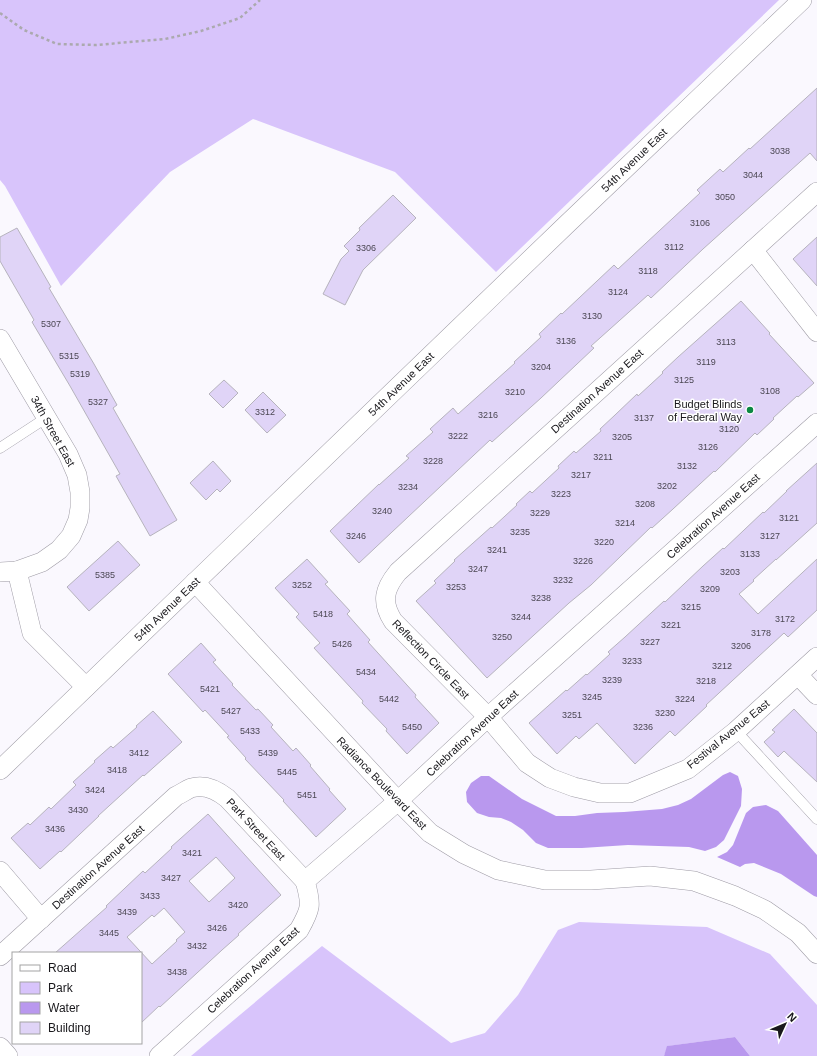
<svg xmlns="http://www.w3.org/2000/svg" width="817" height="1056" viewBox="0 0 817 1056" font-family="Arial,sans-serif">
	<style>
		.green { fill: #d8c4fb }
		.water { fill: #b998ee }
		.building { fill: #e0d4f7; stroke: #b6b3bd; fill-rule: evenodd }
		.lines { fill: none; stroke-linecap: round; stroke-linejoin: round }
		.lane-casing { stroke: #9e9ba5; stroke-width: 11 }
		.street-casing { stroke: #9e9ba5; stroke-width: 20 }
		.path { stroke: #aba9ae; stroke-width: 2.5; stroke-dasharray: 3 3; stroke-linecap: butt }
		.lane { stroke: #fff; stroke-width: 10 }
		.street { stroke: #fff; stroke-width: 19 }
		.poi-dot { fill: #0b8843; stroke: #fff; stroke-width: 1.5 }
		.labels { text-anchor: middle; stroke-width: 3; stroke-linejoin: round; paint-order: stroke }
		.number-label { font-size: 9px; fill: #4b4753 }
		.street-label { font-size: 11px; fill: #19181c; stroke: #fff }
		.poi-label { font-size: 11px; fill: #19181c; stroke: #fff; text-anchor: end }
	</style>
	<rect width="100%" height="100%" fill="#faf8fe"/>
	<!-- green -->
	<g class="green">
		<path d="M0 0H779L496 272 395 172 253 119 170 172 61 286 5 186 0 180Z"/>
		<path d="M579 922 707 927 770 954 817 1005V1056H750L735 1037 668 1046 664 1056H191L322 946 451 1043 485 1033 518 995 558 930Z"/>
	</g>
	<!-- water -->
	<g class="water">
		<path d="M730 772 738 776 742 789 741 806 724 840 716 847 705 851 689 847 628 845 582 848H548L536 843 523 830 511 822 501 818 489 817 477 813 467 802 466 792 471 783 481 776H489L522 799 556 816H575L597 813 624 812 662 809 678 805 691 799 723 775Z"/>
		<path d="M766 805 778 811 817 855V897L814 896 781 874 754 863 745 864 740 867 717 857 727 852 733 845 746 813 753 807Z"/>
		<path d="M735 1037 750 1056H664L667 1046Z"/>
	</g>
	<!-- building -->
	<g class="building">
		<path d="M817 88V161L810 153 703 249 651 298 648 295 591 346 594 348 541 398 492 442 490 440 359 563 330 531 379 484V485L409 458 406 456 433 432 430 429 453 408 458 414 515 363 514 362 541 337 539 334 561 313 562 314 614 265 618 269 700 193 697 190 720 169 723 172 749 148 750 149Z"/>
		<path d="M393 195 416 218 363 270 345 305 323 294 341 259 349 251 344 246 360 230 359 228Z"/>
		<path d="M17 228 51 287 49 288 94 364 117 405 113 408 177 520 150 536 116 476 120 474 70 386 32 322 34 320 0 261V237Z"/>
		<path d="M817 237V286L793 259Z"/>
		<path d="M741 301 770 333 769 334 814 383 798 397 797 396 773 418 774 419 757 435 755 433 715 472 714 471 673 509 652 528 651 527 591 585 569 603 487 678 416 601 436 583 434 581 455 561 454 560 491 527 492 528 517 505 516 504 530 491 532 493 559 468 558 466 574 451 576 453 601 431 600 429 615 415 637 394 638 396 663 373 662 372 678 357Z"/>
		<path d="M224 380 238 393 223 408 209 394Z"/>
		<path d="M263 392 286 415 267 433 245 410Z"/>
		<path d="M213 461 231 481 220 492 217 489 206 500 190 483Z"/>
		<path d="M817 463V523L776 560V559L753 580 754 581 739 594 758 614 817 559V610L788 637 784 633 706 705 707 706 675 736 670 731 635 764 597 723 579 739 576 736 557 754 529 723 566 690 567 691 586 674 587 675 610 654 608 652 625 637 664 601 665 602 703 566 723 548 724 549 763 512 764 513 787 491H786Z"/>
		<path d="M118 541 140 565 89 611 67 587Z"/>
		<path d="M307 559 328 582 325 584 350 611 347 614 370 640 368 642 416 695 415 697 439 723 407 754 386 731 387 729 362 703 363 701 314 648 320 643 296 617 299 614 275 588Z"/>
		<path d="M201 643 216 660 213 662 233 684 232 685 256 710 258 709 273 725 271 727 293 751 296 748 311 765 310 766 330 789 329 790 346 809 316 837 283 801 284 800 245 759 246 758 227 737 229 736 205 710 203 712 168 674Z"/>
		<path d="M794 709 817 733V782L784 751 778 757 764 742 775 732 772 730Z"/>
		<path d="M153 711 182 742 144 776 143 775 98 816H99L61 852 60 851 40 869 11 838 28 823 30 825 49 807 51 809 76 785 73 782 95 762 94 761 111 746 113 748 137 727 136 726Z"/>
		<path d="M208 814 281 895 238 934 239 935 222 950 160 1007 159 1006 141 1023V953H55L107 907 106 906 143 871 145 873 172 848 171 847ZM216 857 235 878 209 902 189 881ZM164 908 185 932 176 940 177 941 152 964 127 937 152 915 154 917Z"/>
	</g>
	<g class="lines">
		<!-- lane casing -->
		<g class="lane-casing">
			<g id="lane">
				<path d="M0 448 46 418"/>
				<path d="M736 731 817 819"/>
			</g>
		</g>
		<!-- street casing -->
		<g class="street-casing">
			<g id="street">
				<path d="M817 192 398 572C384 589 381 602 393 621L488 717 527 763 550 778 574 787 600 793H630L688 769 736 731 817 657"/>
				<path d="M753 250 817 332"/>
				<path d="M0 339 68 454 77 475 80 492V508L78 520 71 536 59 550 42 562 17 571"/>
				<path d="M0 572 17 571 32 633 86 687"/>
				<path d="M195 582 398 801 430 833 464 854 498 870 545 880H591L650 876 694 881 735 896 765 910 798 933 817 954"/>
				<path d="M798 675 817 695"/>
				<path d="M0 770 565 226 802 0"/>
				<path d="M0 871 41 919"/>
				<path d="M0 956 176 796C181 794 186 790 191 788 204 784 217 790 227 798L305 881"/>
				<path d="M0 1047 8 1056"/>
				<path d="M159 1056 299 930C311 909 312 905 305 881L398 801 488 717 817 423"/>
			</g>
		</g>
		<!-- path -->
		<path class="path" d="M0 13 24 30 57 44 96 45 165 39 201 31 240 18 260 0"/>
		<!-- lane -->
		<use href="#lane" class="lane"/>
		<!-- street -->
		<use href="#street" class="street"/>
	</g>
	<!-- markers -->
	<circle class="poi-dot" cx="750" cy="410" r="4"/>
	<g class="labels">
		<!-- number labels -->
		<g class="number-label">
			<text x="780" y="154">3038</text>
			<text x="753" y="178">3044</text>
			<text x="725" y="200">3050</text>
			<text x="700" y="226">3106</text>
			<text x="674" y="250">3112</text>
			<text x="366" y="251">3306</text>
			<text x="648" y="274">3118</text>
			<text x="618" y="295">3124</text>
			<text x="592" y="319">3130</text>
			<text x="51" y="327">5307</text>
			<text x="566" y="344">3136</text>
			<text x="726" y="345">3113</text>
			<text x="69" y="359">5315</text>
			<text x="706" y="365">3119</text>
			<text x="541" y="370">3204</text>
			<text x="80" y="377">5319</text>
			<text x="684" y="383">3125</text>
			<text x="770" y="394">3108</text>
			<text x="515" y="395">3210</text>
			<text x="98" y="405">5327</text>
			<text x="265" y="415">3312</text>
			<text x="488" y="418">3216</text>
			<text x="644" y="421">3137</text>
			<text x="729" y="432">3120</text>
			<text x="458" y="439">3222</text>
			<text x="622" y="440">3205</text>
			<text x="708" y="450">3126</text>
			<text x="603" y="460">3211</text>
			<text x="433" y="464">3228</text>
			<text x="687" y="469">3132</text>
			<text x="581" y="478">3217</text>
			<text x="667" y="489">3202</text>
			<text x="408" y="490">3234</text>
			<text x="561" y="497">3223</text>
			<text x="645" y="507">3208</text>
			<text x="382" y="514">3240</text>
			<text x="540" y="516">3229</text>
			<text x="789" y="521">3121</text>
			<text x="625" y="526">3214</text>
			<text x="520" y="535">3235</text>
			<text x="356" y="539">3246</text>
			<text x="770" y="539">3127</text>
			<text x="604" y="545">3220</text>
			<text x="497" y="553">3241</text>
			<text x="750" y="557">3133</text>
			<text x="583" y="564">3226</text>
			<text x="478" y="572">3247</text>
			<text x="730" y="575">3203</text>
			<text x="105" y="578">5385</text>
			<text x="563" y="583">3232</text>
			<text x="302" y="588">3252</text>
			<text x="456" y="590">3253</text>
			<text x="710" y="592">3209</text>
			<text x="541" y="601">3238</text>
			<text x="691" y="610">3215</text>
			<text x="323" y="617">5418</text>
			<text x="521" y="620">3244</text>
			<text x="785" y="622">3172</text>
			<text x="671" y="628">3221</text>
			<text x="761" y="636">3178</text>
			<text x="502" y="640">3250</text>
			<text x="650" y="645">3227</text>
			<text x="342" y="647">5426</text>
			<text x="741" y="649">3206</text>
			<text x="632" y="664">3233</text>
			<text x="722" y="669">3212</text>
			<text x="366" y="675">5434</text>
			<text x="612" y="683">3239</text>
			<text x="706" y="684">3218</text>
			<text x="210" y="692">5421</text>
			<text x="592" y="700">3245</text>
			<text x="389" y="702">5442</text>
			<text x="685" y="702">3224</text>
			<text x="231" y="714">5427</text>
			<text x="665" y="716">3230</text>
			<text x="572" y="718">3251</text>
			<text x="412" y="730">5450</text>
			<text x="643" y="730">3236</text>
			<text x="250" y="734">5433</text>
			<text x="139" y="756">3412</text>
			<text x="268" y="756">5439</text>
			<text x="117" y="773">3418</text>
			<text x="287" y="775">5445</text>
			<text x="95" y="793">3424</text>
			<text x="307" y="798">5451</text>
			<text x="78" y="813">3430</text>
			<text x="55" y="832">3436</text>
			<text x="192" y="856">3421</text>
			<text x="171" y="881">3427</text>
			<text x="150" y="899">3433</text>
			<text x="238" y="908">3420</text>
			<text x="127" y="915">3439</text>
			<text x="217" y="931">3426</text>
			<text x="109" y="936">3445</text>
			<text x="197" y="949">3432</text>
			<text x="177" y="975">3438</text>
		</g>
		<!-- street labels -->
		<g class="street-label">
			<text transform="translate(634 160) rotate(-44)" y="4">54th Avenue East</text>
			<text transform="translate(401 384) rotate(-44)" y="4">54th Avenue East</text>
			<text transform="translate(597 391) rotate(-42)" y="4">Destination Avenue East</text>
			<text transform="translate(53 431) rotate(61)" y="4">34th Street East</text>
			<text transform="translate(713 516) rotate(-42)" y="4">Celebration Avenue East</text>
			<text transform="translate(167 609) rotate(-44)" y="4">54th Avenue East</text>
			<text transform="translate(431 659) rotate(46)" y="4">Reflection Circle East</text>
			<text transform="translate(472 733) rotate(-43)" y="4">Celebration Avenue East</text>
			<text transform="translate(728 734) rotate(-39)" y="4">Festival Avenue East</text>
			<text transform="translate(382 783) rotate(46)" y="4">Radiance Boulevard East</text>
			<text transform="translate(256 829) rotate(47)" y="4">Park Street East</text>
			<text transform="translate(98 867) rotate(-42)" y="4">Destination Avenue East</text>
			<text transform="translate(253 970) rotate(-43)" y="4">Celebration Avenue East</text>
		</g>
		<!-- poi labels -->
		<g class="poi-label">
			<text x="742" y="408">Budget Blinds<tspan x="742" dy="13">of Federal Way</tspan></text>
		</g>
	</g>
	<!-- legend -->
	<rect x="12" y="952" width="130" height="92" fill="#ffffff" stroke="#a3a3a4"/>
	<rect x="20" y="965" width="20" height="6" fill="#ffffff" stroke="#a3a3a4"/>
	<text x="48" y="972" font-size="12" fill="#19181c">Road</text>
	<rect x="20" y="982" width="20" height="12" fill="#d8c4fb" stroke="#a3a3a4"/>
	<text x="48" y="992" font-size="12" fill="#19181c">Park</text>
	<rect x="20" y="1002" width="20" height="12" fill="#b998ee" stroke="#a3a3a4"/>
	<text x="48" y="1012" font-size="12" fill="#19181c">Water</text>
	<rect x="20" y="1022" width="20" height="12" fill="#e0d4f7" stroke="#a3a3a4"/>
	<text x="48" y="1032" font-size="12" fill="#19181c">Building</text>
	<!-- north arrow -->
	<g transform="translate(785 1024) rotate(46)" stroke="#ffffff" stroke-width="3" paint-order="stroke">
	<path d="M0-3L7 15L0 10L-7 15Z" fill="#19181c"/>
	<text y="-6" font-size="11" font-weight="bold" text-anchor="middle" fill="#19181c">N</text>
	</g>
</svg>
